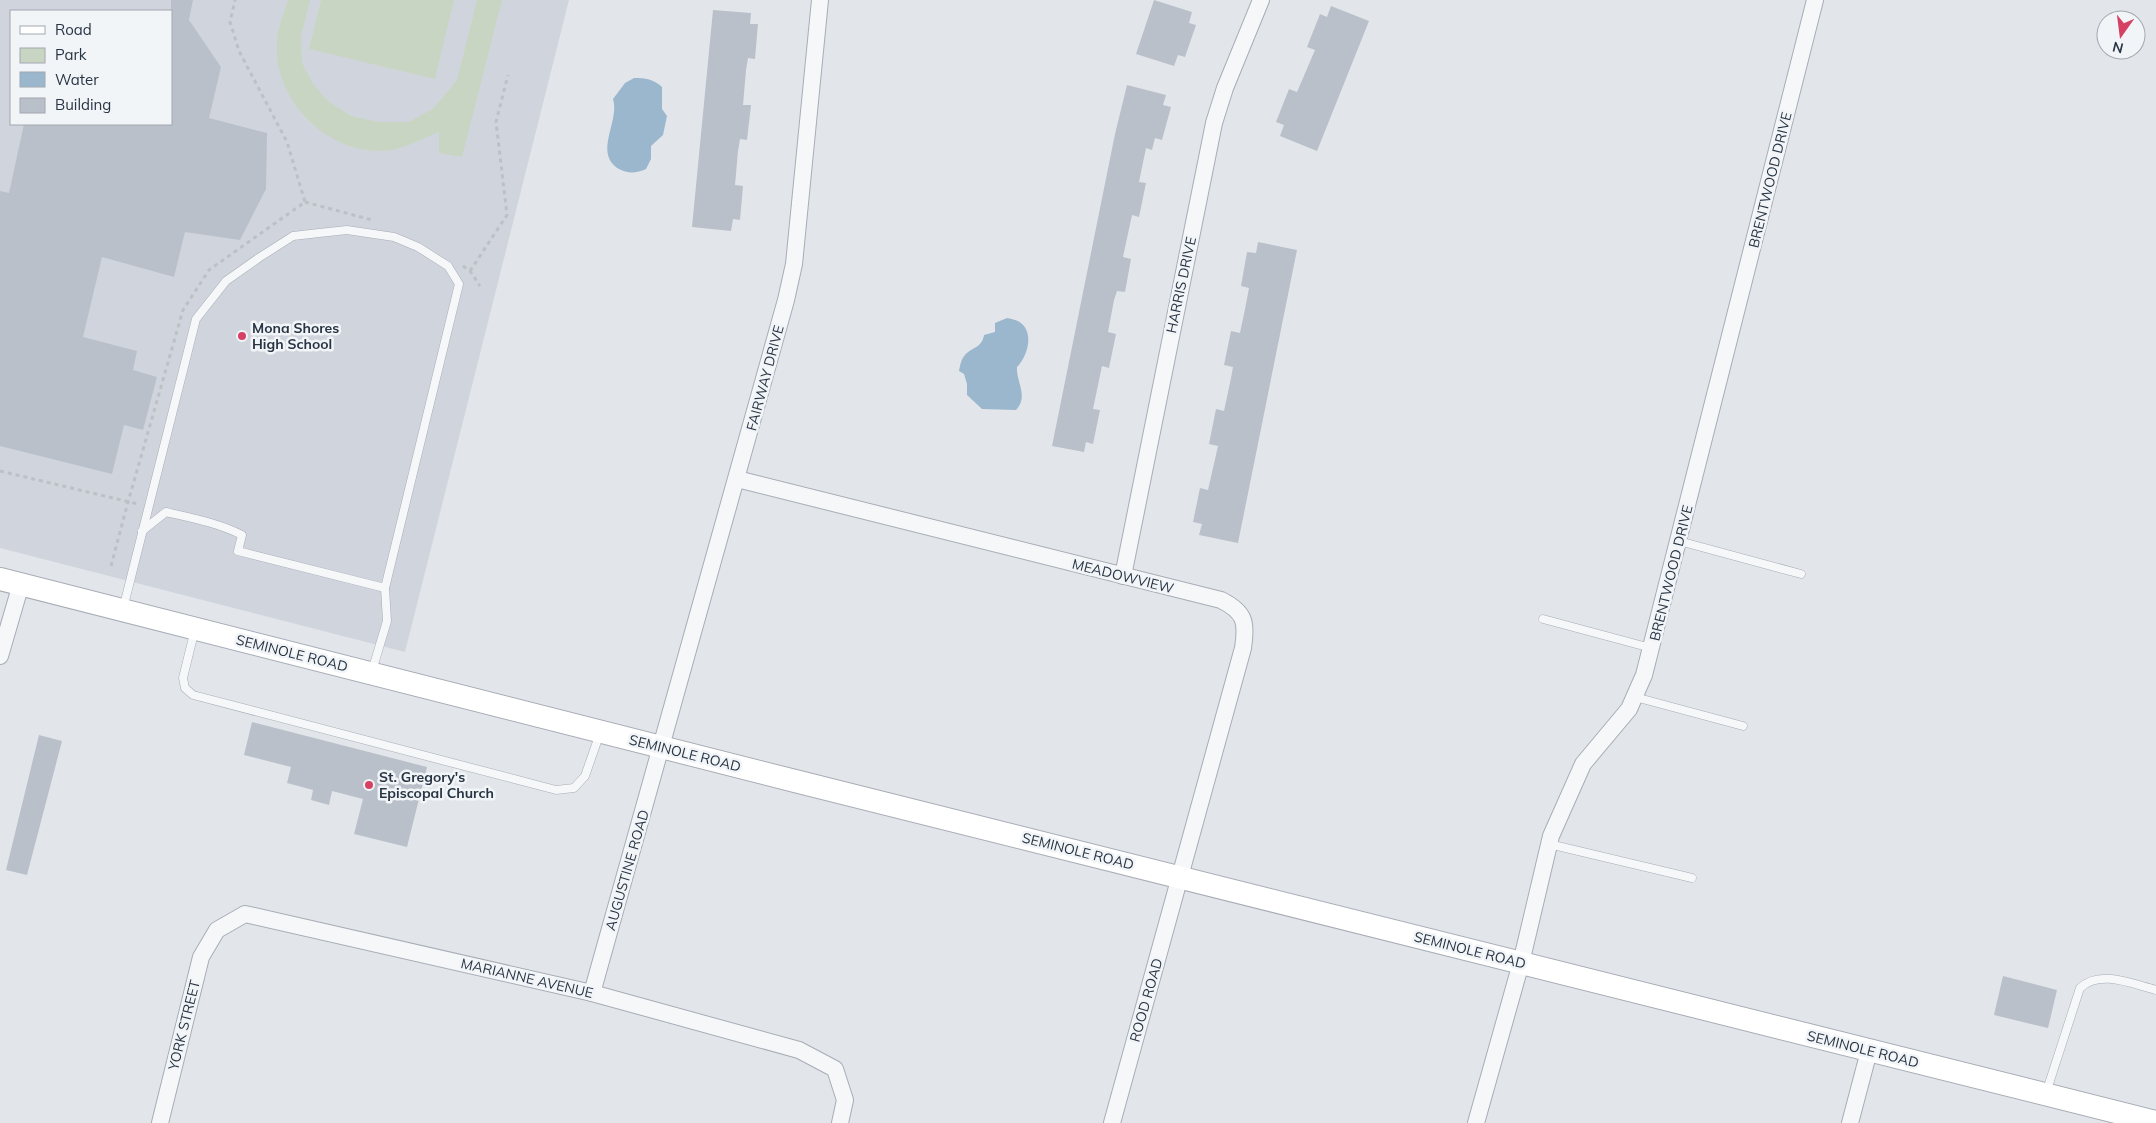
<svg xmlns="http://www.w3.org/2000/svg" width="2156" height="1123" viewBox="0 0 2156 1123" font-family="Mulish,sans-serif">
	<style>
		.built { fill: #d0d5dd; fill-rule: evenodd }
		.green { fill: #c9d5c3 }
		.water { fill: #9bb7cd }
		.building { fill: #b9c0c9 }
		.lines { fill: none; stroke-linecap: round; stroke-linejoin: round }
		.lane-casing { stroke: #a7adb6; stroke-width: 9 }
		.street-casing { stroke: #a7adb6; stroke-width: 18 }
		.secondary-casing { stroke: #a7adb6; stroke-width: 24 }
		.path { stroke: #bcc1c6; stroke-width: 3; stroke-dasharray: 4 4; stroke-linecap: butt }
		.lane { stroke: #f5f7f9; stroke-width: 8 }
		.street { stroke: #f5f7f9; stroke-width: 16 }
		.secondary { stroke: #fff; stroke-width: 22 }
		.poi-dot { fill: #d64163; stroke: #f2f5f8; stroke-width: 2 }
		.labels { text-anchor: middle; stroke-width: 5; stroke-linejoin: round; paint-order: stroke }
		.street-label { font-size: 14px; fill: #293544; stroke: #f2f5f8 }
		.poi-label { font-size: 14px; font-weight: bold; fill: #293544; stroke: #f2f5f8; text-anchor: start }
	</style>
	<rect width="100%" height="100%" fill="#e2e6eb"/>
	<!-- built -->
	<path class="built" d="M0 0H569L405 652 0 548ZM11 11H171V124H11Z"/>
	<!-- green -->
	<g class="green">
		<path d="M288 0H310L301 36 302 63 313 84 328 101 351 116 378 122H409L434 108 457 80 477 0H502L462 157 439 153V132C424 138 408 147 392 150 332 159 272 102 277 41 278 27 284 13 288 0Z"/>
		<path d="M321 0H454L435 79 309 49Z"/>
	</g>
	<!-- water -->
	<g class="water">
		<path d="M634 78C646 78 653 79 662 87V109L667 116 663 135 651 146V159L646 169C637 173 628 174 619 169 593 153 620 122 613 99L625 83Z"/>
		<path d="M1007 318C1012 319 1018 320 1022 324 1034 335 1027 357 1017 367 1016 382 1029 396 1016 410L982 409 967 395V384L964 374 959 371C960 366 961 359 965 355 972 347 982 348 984 335L995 332V323Z"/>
	</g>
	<!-- building -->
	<g class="building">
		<path d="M171 0H193L189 20 221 67 209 118 267 133 266 189 240 240 185 232 174 277 102 257 83 337 137 351 133 370 157 377 143 430 124 425 112 474 0 446V191L9 193 24 124H171Z"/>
		<path d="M1154 0 1192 12 1189 23 1196 25 1185 57 1178 55 1174 66 1136 54Z"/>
		<path d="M1331 6 1369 21 1317 151 1280 136 1284 125 1276 122 1289 89 1297 92 1315 50 1307 47 1320 14 1327 17Z"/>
		<path d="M713 10 751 13 750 24H758L755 59 748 58 746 70 743 105H751L747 140 740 139 738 151 735 185 743 186 740 220 733 219 731 231 692 227Z"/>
		<path d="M1127 85 1166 95 1163 105 1171 107 1162 140 1155 138 1152 150 1146 148 1139 182 1146 183 1139 217 1132 215 1123 257 1131 259 1125 292 1117 291 1114 300 1108 332 1116 334 1109 368 1102 366 1093 409 1100 410 1093 444 1086 442 1084 452 1052 446 1115 134Z"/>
		<path d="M1258 242 1297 250 1238 543 1199 535 1202 524 1193 522 1200 488 1208 490 1218 446 1209 444 1216 409 1224 411 1231 378 1233 367 1224 365 1231 331 1240 333 1245 309 1249 288 1241 286 1247 252 1256 253Z"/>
		<path d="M252 722 427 767 407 847 354 834 363 799 332 791 329 805 311 800 313 790 287 783 291 767 244 755Z"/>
		<path d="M39 735 62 741 27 875 6 870Z"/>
		<path d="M2003 976 2057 990 2048 1028 1994 1015Z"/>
	</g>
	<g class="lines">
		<!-- lane casing -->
		<g class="lane-casing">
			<g id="lane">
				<path d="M142 531 166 512C192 518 218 523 242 535L238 551 385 588"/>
				<path d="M1679 541 1801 574"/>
				<path d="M123 609 196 319 226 281 260 257 293 236 319 233 347 230 394 237 418 247 448 266 459 284 385 588 387 621 372 671"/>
				<path d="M1543 619 1651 648"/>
				<path d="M195 629 183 678 185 688 193 695 556 790 574 788 585 776 600 733"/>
				<path d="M1635 697 1743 726"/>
				<path d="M1549 844 1692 878"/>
				<path d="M2046 1093 2080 988C2100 969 2132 984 2156 990"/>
			</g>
		</g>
		<!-- street casing -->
		<g class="street-casing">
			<g id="street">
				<path d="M737 479 1221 600C1245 612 1247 622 1243 648L1112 1123"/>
				<path d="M1123 576 1214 123 1225 88 1261 0"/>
				<path d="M0 656 21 584"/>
				<path d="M592 993 786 300 794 264 820 0"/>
				<path d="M160 1123 201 957 217 930 245 914 592 993 799 1050 835 1069 845 1100 840 1123"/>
				<path d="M1476 1123 1521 963 1551 836 1583 764 1629 709 1644 675 1815 0"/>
				<path d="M1850 1123 1869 1051"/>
			</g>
		</g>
		<!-- secondary casing -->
		<g class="secondary-casing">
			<path id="secondary" d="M0 579 795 781 2156 1122"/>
		</g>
		<!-- path -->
		<g class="path">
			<path d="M305 202 372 220"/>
			<path d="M463 266 470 271 480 286"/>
			<path d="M470 271 507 215 496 122 508 75"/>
			<path d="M0 471 138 504"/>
			<path d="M111 566 128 502 183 310 209 270 305 202 287 142 239 51 230 22 235 0"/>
		</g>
		<!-- lane -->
		<use href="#lane" class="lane"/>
		<!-- street -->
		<use href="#street" class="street"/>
		<!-- secondary -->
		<use href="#secondary" class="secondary"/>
	</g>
	<!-- markers -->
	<g class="poi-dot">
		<circle cx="242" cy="336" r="5"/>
		<circle cx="369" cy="785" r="5"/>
	</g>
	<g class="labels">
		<!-- street labels -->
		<g class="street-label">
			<text transform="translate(1770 180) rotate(-76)" y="5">BRENTWOOD DRIVE</text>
			<text transform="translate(1181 285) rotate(-78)" y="5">HARRIS DRIVE</text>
			<text transform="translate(765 378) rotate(-75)" y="5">FAIRWAY DRIVE</text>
			<text transform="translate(1671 573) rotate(-76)" y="5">BRENTWOOD DRIVE</text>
			<text transform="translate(1123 576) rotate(14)" y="5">MEADOWVIEW</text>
			<text transform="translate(292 653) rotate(14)" y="5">SEMINOLE ROAD</text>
			<text transform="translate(685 753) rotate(14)" y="5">SEMINOLE ROAD</text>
			<text transform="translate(1078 851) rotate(14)" y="5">SEMINOLE ROAD</text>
			<text transform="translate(627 870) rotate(-74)" y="5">AUGUSTINE ROAD</text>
			<text transform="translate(1470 950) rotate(14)" y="5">SEMINOLE ROAD</text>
			<text transform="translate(527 978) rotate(13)" y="5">MARIANNE AVENUE</text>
			<text transform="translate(1146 1000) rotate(-74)" y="5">ROOD ROAD</text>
			<text transform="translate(184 1025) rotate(-76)" y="5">YORK STREET</text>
			<text transform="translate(1863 1049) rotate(14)" y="5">SEMINOLE ROAD</text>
		</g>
		<!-- poi labels -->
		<g class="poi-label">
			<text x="252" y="333">Mona Shores<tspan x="252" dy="16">High School</tspan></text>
			<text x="379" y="782">St. Gregory's<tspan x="379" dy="16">Episcopal Church</tspan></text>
		</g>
	</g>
	<!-- legend -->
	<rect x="10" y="10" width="162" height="115" fill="#f2f5f8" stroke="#a2a8b0"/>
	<rect x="20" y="26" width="25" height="8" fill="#ffffff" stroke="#a2a8b0"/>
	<text x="55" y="35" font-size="15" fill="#293544">Road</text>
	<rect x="20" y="48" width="25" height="15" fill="#c9d5c3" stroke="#a2a8b0"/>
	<text x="55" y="60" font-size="15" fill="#293544">Park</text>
	<rect x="20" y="72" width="25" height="15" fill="#9bb7cd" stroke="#a2a8b0"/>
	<text x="55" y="85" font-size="15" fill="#293544">Water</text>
	<rect x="20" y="98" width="25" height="15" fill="#b9c0c9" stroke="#a2a8b0"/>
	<text x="55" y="110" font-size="15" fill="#293544">Building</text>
	<!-- north arrow -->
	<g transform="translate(2121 35) rotate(194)"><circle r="24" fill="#f2f5f8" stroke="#a2a8b0"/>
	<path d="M0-4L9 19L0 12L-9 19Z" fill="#d64163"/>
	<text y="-8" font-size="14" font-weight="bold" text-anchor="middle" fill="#293544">N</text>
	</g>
</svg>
